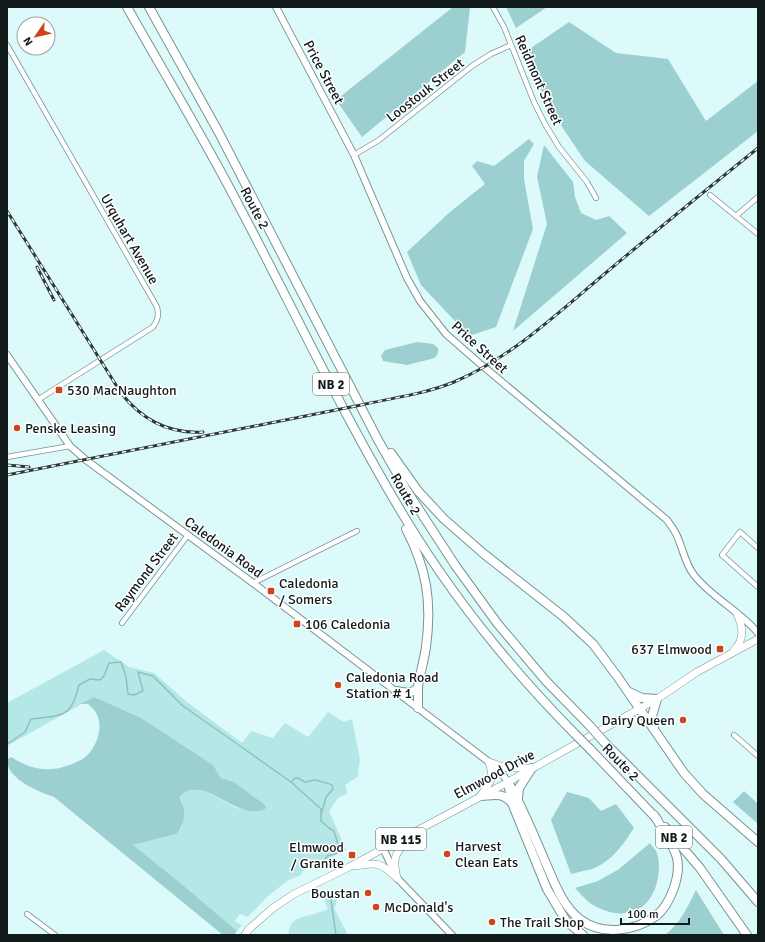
<svg xmlns="http://www.w3.org/2000/svg" width="765" height="942" viewBox="0 0 765 942" font-family="Signika,sans-serif">
	<style>
		.green { fill: #b6e7e7 }
		.forest { fill: #9ccfcf }
		.lines { fill: none; stroke-linecap: round; stroke-linejoin: round }
		.stream { stroke: #8ec0c1; stroke-width: 1.5 }
		.street-casing { stroke: #799393; stroke-width: 6 }
		.secondary-casing { stroke: #799393; stroke-width: 8 }
		.primary-casing { stroke: #799393; stroke-width: 8 }
		.highway-casing { stroke: #799393; stroke-width: 10 }
		.street { stroke: #fff; stroke-width: 4.5 }
		.secondary { stroke: #fff; stroke-width: 6 }
		.primary { stroke: #fff; stroke-width: 7 }
		.highway { stroke: #fff; stroke-width: 8 }
		.rail-casing { stroke: #2c3939; stroke-width: 3 }
		.rail { stroke: #fff; stroke-width: 1.5; stroke-dasharray: 4.5; stroke-linecap: butt }
		.highway-bridge-casing { stroke: #799393; stroke-width: 10; stroke-linecap: butt }
		.highway-bridge { stroke: #fff; stroke-width: 8 }
		.poi-dot { fill: #cd4518; stroke: #fff; stroke-width: 1.5 }
		.labels { text-anchor: middle; stroke-width: 3; stroke-linejoin: round; paint-order: stroke }
		.shield { fill: #fff; stroke: #585f5f; stroke-width: 1 }
		.shield-label { font-size: 13px; font-weight: bold; fill: #111b1b }
		.street-label { font-size: 14px; fill: #111b1b; stroke: #fff }
		.poi-label { font-size: 14px; fill: #111b1b; stroke: #fff; text-anchor: start }
	</style>
	<rect width="100%" height="100%" fill="#ddfafa"/>
	<!-- green -->
	<g class="green">
		<path d="M104 650 129 667 154 673 187 702 242 743 251 731 273 738 285 723 308 737 328 712 344 722 352 719 360 760 358 773 359 776 345 785 348 793 338 798 329 811 346 850 324 861 308 862 301 875 287 881 267 897 248 917 240 914 235 921 242 925 237 931 184 886 132 845 176 834 182 827 183 820 184 810 180 796C200 779 219 801 237 808 245 811 258 808 266 807L264 804 234 782 221 778 213 765 94 697 7 746V703Z"/>
		<path d="M335 892 337 893 336 905 334 908 348 935H289C288 930 290 924 294 921 301 916 318 914 328 909L323 896Z"/>
	</g>
	<!-- forest -->
	<g class="forest">
		<path d="M453 7H470L465 52 362 137 336 100Z"/>
		<path d="M506 7H547L516 28Z"/>
		<path d="M569 22 616 53 668 59 706 121 758 81V131L649 216 585 161 546 103 528 50Z"/>
		<path d="M529 139 534 144 524 161V179L533 229 496 327 469 336 421 285 407 252 450 212 485 184 472 166 477 161 494 166Z"/>
		<path d="M544 145 573 182 575 197 581 213 596 220 609 216 627 233 513 331 547 224 537 177Z"/>
		<path d="M417 342 433 344 438 348V353L435 358 407 365 383 361 381 356 385 350Z"/>
		<path d="M94 697 141 718 213 765 221 778 234 782 264 804 266 807 265 809C235 822 206 773 180 796 180 801 183 804 184 809 185 818 182 829 176 834L133 845 184 886 237 931 234 935H223L54 797C39 792 7 779 7 760L11 757C24 765 36 770 52 769 60 769 77 763 84 758 97 748 105 725 95 711 93 708 90 706 88 704H80Z"/>
		<path d="M744 791 758 804V824L733 802Z"/>
		<path d="M567 792 589 798 601 811 616 804 634 828C623 845 611 862 592 869 585 871 577 872 571 874L551 820Z"/>
		<path d="M650 843C652 846 656 850 657 853 663 874 655 906 631 912 618 916 602 911 590 903 585 899 580 893 575 888L598 881 619 869Z"/>
		<path d="M696 890 724 935H665C680 924 688 906 696 890Z"/>
	</g>
	<g class="lines">
		<!-- stream -->
		<g class="stream">
			<path d="M7 742 9 743 25 732 31 719C62 715 71 719 79 685L90 679 100 680 104 676 109 663 121 662 126 677 128 694 134 695 143 691 138 672 153 676 183 706 250 753 291 782 321 809V821L329 828 334 831 339 848 337 853 327 856 324 861"/>
			<path d="M291 782 295 778H298L305 782C308 782 312 780 315 780 316 780 331 784 332 785L333 789 326 797 322 812"/>
			<path d="M330 893 336 935"/>
		</g>
		<!-- street casing -->
		<g class="street-casing">
			<g id="street">
				<path d="M493 7 504 27 534 102 545 124 559 147 587 182 596 198"/>
				<path d="M7 45 157 307C159 315 158 320 153 327L39 399"/>
				<path d="M354 155 379 140 472 66 491 54 511 45"/>
				<path d="M710 195 758 234"/>
				<path d="M736 216 758 197"/>
				<path d="M7 457 70 446"/>
				<path d="M758 548 740 532 722 555 758 587"/>
				<path d="M253 583 357 531"/>
				<path d="M122 623 188 535"/>
				<path d="M734 735 758 756"/>
				<path d="M27 914 55 935"/>
			</g>
		</g>
		<!-- secondary casing -->
		<g class="secondary-casing">
			<g id="secondary">
				<path d="M276 7 354 155 407 278 420 301 446 334 478 362 667 520C672 527 677 533 679 541 684 553 686 565 694 575 712 598 740 611 758 633"/>
				<path d="M7 355 70 446 86 460 253 583 489 762 500 771 508 782"/>
				<path d="M383 848 397 878 452 935"/>
			</g>
		</g>
		<!-- primary casing -->
		<g class="primary-casing">
			<g id="primary">
				<path d="M734 650C745 639 743 627 737 614"/>
				<path d="M489 762 507 768H529"/>
				<path d="M482 794C492 780 494 778 489 762"/>
				<path d="M355 866C377 862 380 862 397 878"/>
				<path d="M397 878C391 854 397 852 413 835"/>
				<path d="M245 935 249 929 273 908 294 894 349 867 508 782 657 699 697 672 758 639"/>
			</g>
		</g>
		<!-- highway casing -->
		<g class="highway-casing">
			<g id="highway">
				<path d="M127 7C164 73 204 138 239 206 294 310 344 417 405 518 452 596 511 669 575 734"/>
				<path d="M149 7 218 131 378 440 407 491 455 565 497 623 546 681 589 725"/>
				<path d="M391 453 418 491 444 519 484 554 564 617 593 644 617 676 684 773 703 794 758 842"/>
				<path d="M406 529C427 569 432 602 426 647 424 661 420 673 418 687 418 694 418 701 418 708"/>
				<path d="M396 691C405 693 411 694 418 688"/>
				<path d="M629 692 642 698 657 699 652 716 654 729"/>
				<path d="M605 743 721 859 758 902"/>
				<path d="M590 749 657 819"/>
				<path d="M508 782C522 806 533 833 544 859 554 881 561 905 581 920 603 936 635 931 656 916 670 905 681 876 677 858 674 845 661 827 654 815"/>
				<path d="M509 788 512 803 547 889 566 921 583 935"/>
				<path d="M481 796C495 795 502 792 512 803"/>
				<path d="M518 798 519 788 532 768"/>
				<path d="M665 827 700 868 747 935"/>
			</g>
		</g>
		<!-- street -->
		<use href="#street" class="street"/>
		<!-- secondary -->
		<use href="#secondary" class="secondary"/>
		<!-- primary -->
		<use href="#primary" class="primary"/>
		<!-- highway -->
		<use href="#highway" class="highway"/>
		<!-- rail casing -->
		<g class="rail-casing">
			<g id="rail">
				<path d="M7 211 121 393C142 420 168 434 203 432"/>
				<path d="M37 267 54 300"/>
				<path d="M7 465 29 467"/>
				<path d="M7 475 361 405C392 398 425 394 454 382 509 359 557 314 602 276 653 233 706 190 758 148"/>
			</g>
		</g>
		<!-- rail -->
		<use href="#rail" class="rail"/>
		<!-- highway-bridge casing -->
		<g class="highway-bridge-casing">
			<g id="highway-bridge">
				<path d="M589 725 605 743"/>
				<path d="M575 734 590 749"/>
			</g>
		</g>
		<!-- highway-bridge -->
		<use href="#highway-bridge" class="highway-bridge"/>
	</g>
	<!-- markers -->
	<g class="poi-dot">
		<rect x="55" y="386" width="8" height="8" rx="2"/>
		<circle cx="17" cy="428" r="4"/>
		<rect x="267" y="587" width="8" height="8" rx="2"/>
		<rect x="293" y="620" width="8" height="8" rx="2"/>
		<rect x="716" y="645" width="8" height="8" rx="2"/>
		<circle cx="338" cy="685" r="4"/>
		<circle cx="683" cy="720" r="4"/>
		<circle cx="447" cy="854" r="4"/>
		<rect x="348" y="851" width="8" height="8" rx="2"/>
		<circle cx="368" cy="893" r="4"/>
		<circle cx="376" cy="907" r="4"/>
		<circle cx="492" cy="922" r="4"/>
	</g>
	<g class="labels">
		<!-- shield labels -->
		<g class="shield">
			<rect x="313" y="373" width="36" height="22" rx="3"/>
			<rect x="656" y="826" width="36" height="22" rx="3"/>
			<rect x="376" y="828" width="50" height="22" rx="3"/>
		</g>
		<g class="shield-label">
			<text x="331" y="389">NB 2</text>
			<text x="674" y="842">NB 2</text>
			<text x="401" y="844">NB 115</text>
		</g>
		<!-- street labels -->
		<g class="street-label">
			<text transform="translate(324 72) rotate(62)" y="5">Price Street</text>
			<text transform="translate(539 80) rotate(66)" y="5">Reidmont Street</text>
			<text transform="translate(425 90) rotate(-38)" y="5">Loostouk Street</text>
			<text transform="translate(255 208) rotate(62)" y="5">Route 2</text>
			<text transform="translate(130 239) rotate(60)" y="5">Urquhart Avenue</text>
			<text transform="translate(480 347) rotate(42)" y="5">Price Street</text>
			<text transform="translate(406 494) rotate(60)" y="5">Route 2</text>
			<text transform="translate(224 547) rotate(36)" y="5">Caledonia Road</text>
			<text transform="translate(146 572) rotate(-53)" y="5">Raymond Street</text>
			<text transform="translate(621 762) rotate(46)" y="5">Route 2</text>
			<text transform="translate(494 774) rotate(-28)" y="5">Elmwood Drive</text>
		</g>
		<!-- poi labels -->
		<g class="poi-label">
			<text x="67" y="395">530 MacNaughton</text>
			<text x="25" y="433">Penske Leasing</text>
			<text x="279" y="588">Caledonia<tspan x="279" dy="16">/ Somers</tspan></text>
			<text x="305" y="629">106 Caledonia</text>
			<text x="712" y="654" text-anchor="end">637 Elmwood</text>
			<text x="346" y="682">Caledonia Road<tspan x="346" dy="16">Station # 1</tspan></text>
			<text x="675" y="725" text-anchor="end">Dairy Queen</text>
			<text x="455" y="851">Harvest<tspan x="455" dy="16">Clean Eats</tspan></text>
			<text x="344" y="852" text-anchor="end">Elmwood<tspan x="344" dy="16">/ Granite</tspan></text>
			<text x="360" y="898" text-anchor="end">Boustan</text>
			<text x="384" y="912">McDonald's</text>
			<text x="500" y="927">The Trail Shop</text>
		</g>
	</g>
	<!-- border -->
	<rect width="765" height="942" fill="none" stroke="#111b1b" stroke-width="16"/>
	<!-- north arrow -->
	<g transform="translate(36 36) rotate(236)"><circle r="19" fill="#ffffff" stroke="#a0a4a4"/>
	<path d="M0-3L7 15L0 10L-7 15Z" fill="#cd4518"/>
	<text y="-6" font-size="11" font-weight="bold" text-anchor="middle" fill="#111b1b">N</text>
	</g>
	<!-- scale -->
	<path d="M621 918v6h68v-6" fill="none" stroke="#111b1b" stroke-width="2"/>
	<text x="627" y="918" font-size="12" fill="#111b1b" stroke="#ffffff" stroke-width="3" paint-order="stroke">100 m</text>
</svg>
